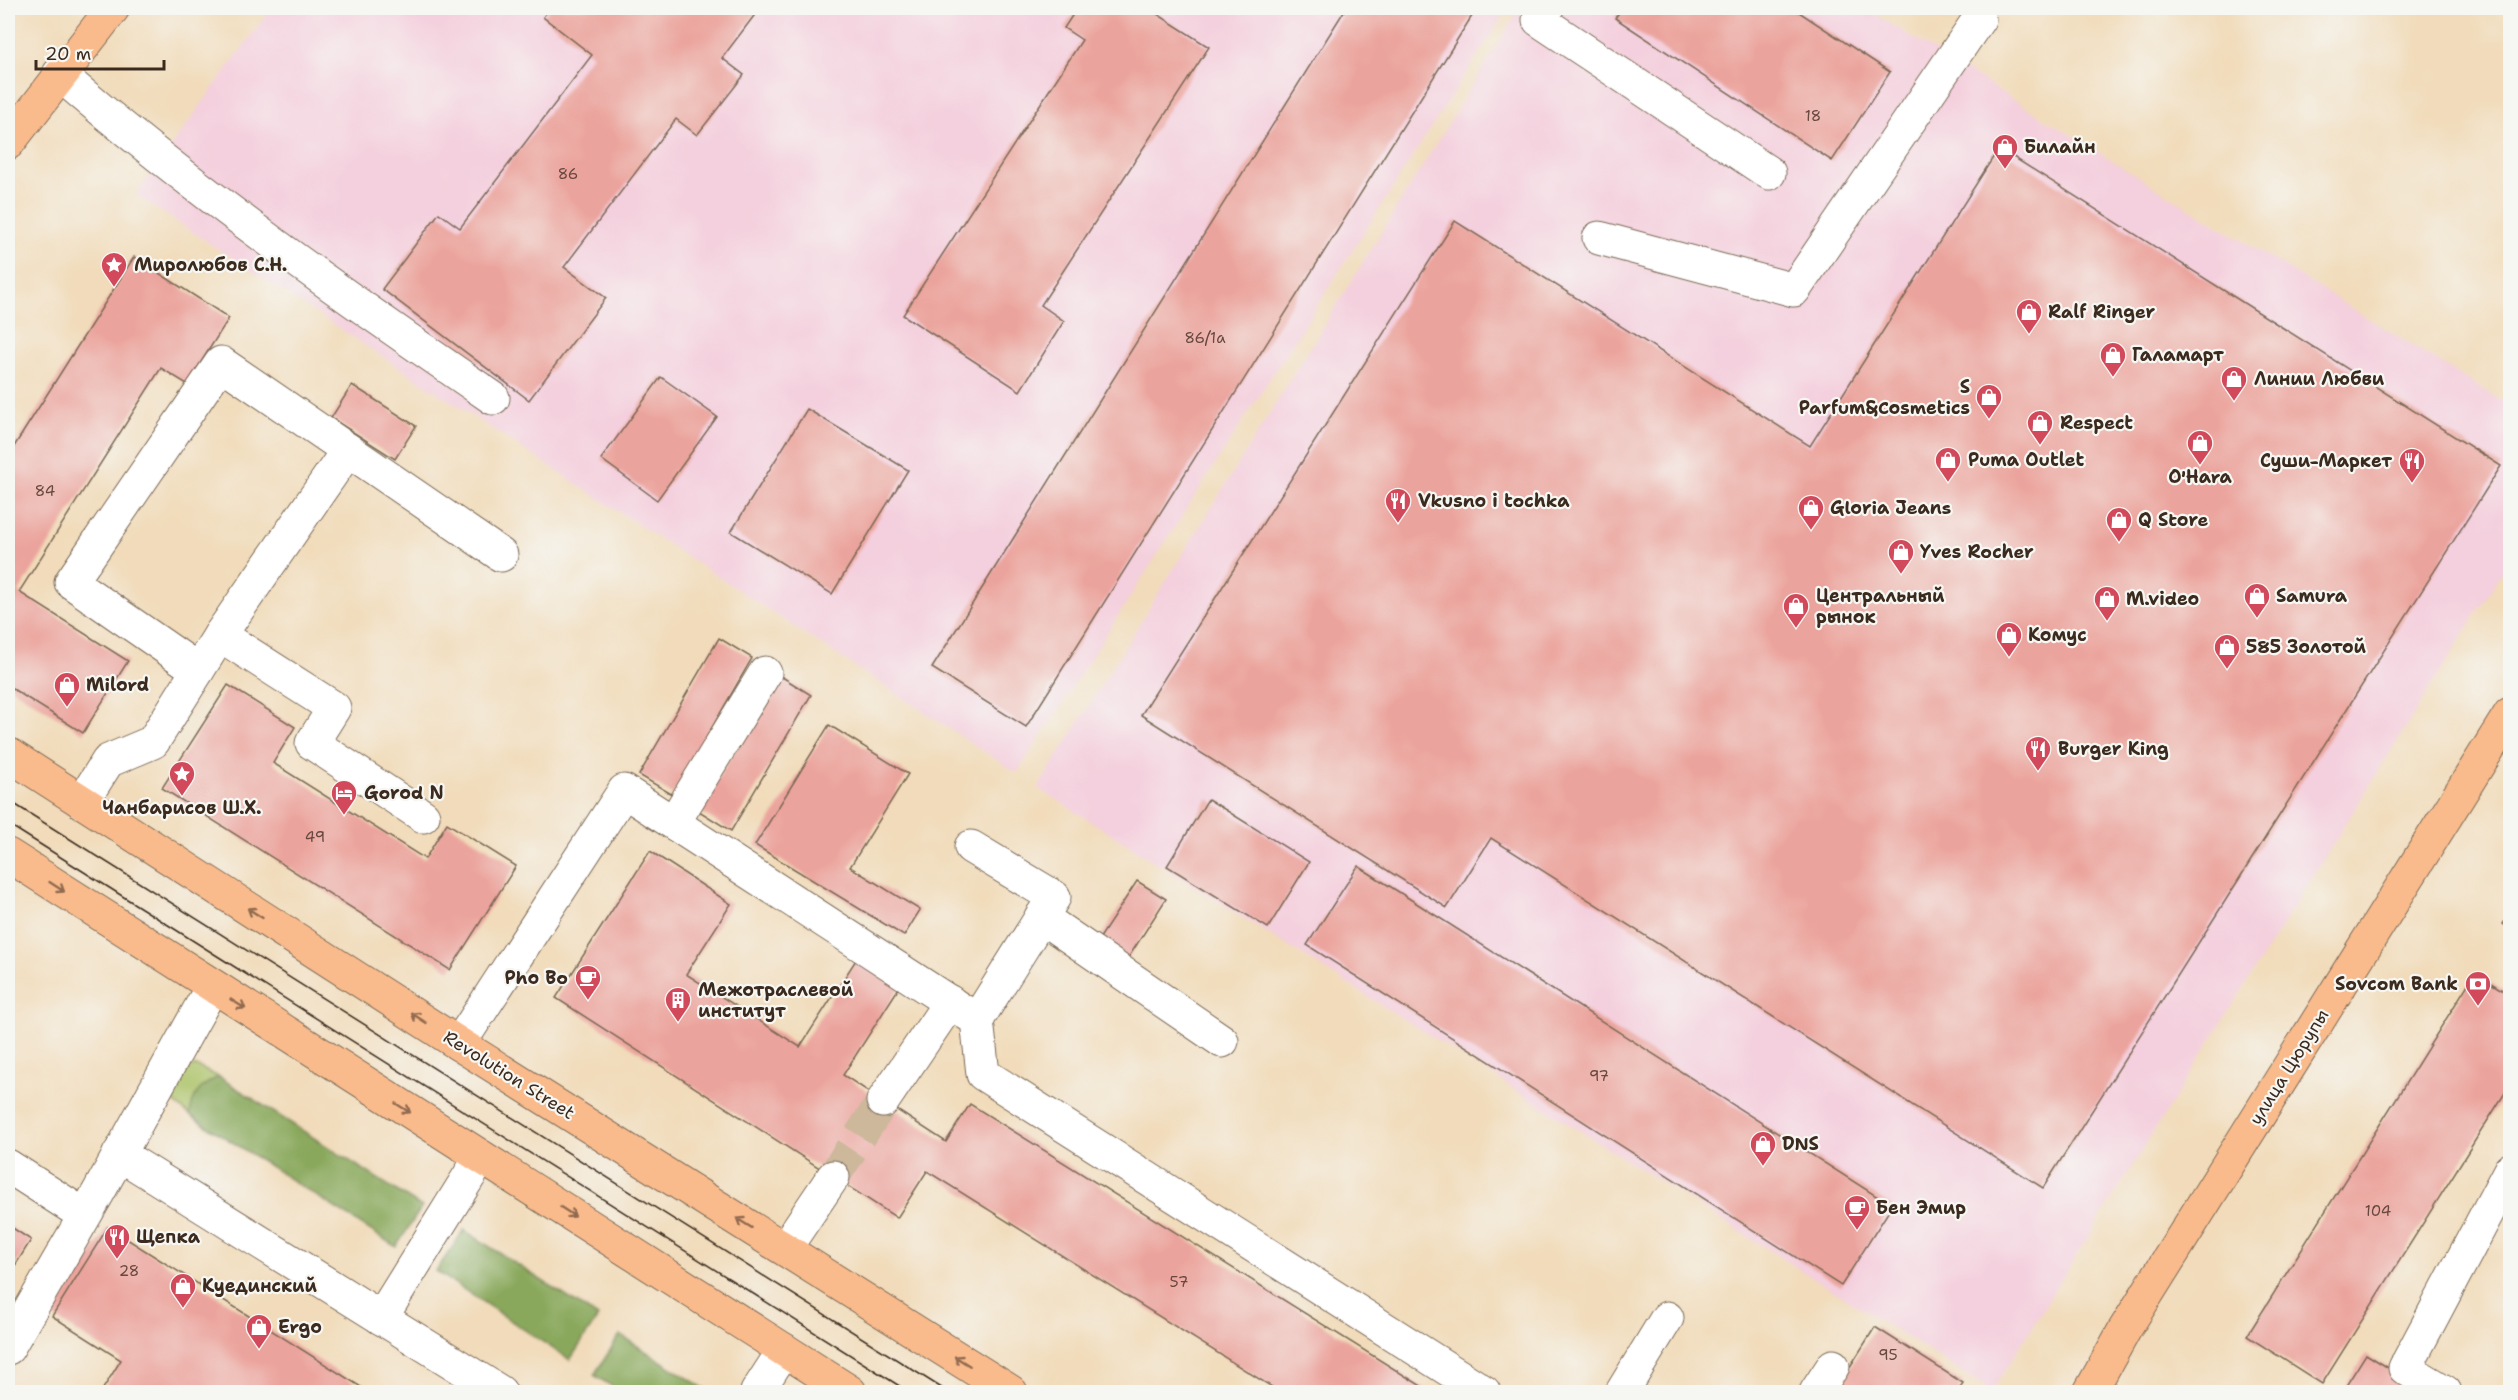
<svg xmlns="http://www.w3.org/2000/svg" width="2518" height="1400" viewBox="0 0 2518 1400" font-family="'Shantell Sans',sans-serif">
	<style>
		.built { fill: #f4cfdd }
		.green { fill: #acc267; stroke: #747642; stroke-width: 1.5 }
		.forest { fill: #89a85c; stroke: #62693d; stroke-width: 1.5 }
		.building { fill: #eba49d }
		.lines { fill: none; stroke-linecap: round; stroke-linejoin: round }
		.minor-tunnel { stroke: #cdb89b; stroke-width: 33; stroke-dasharray: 33 16; stroke-linecap: butt }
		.minor-casing { stroke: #7b6855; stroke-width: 35 }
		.major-casing { stroke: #7b6855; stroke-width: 35 }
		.minor { stroke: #fff; stroke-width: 33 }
		.major { stroke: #fabb8c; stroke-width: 33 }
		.tram { stroke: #3b2a1e; stroke-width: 1.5 }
		.oneway { stroke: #916b50 }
		.labels { text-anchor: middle; stroke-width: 4.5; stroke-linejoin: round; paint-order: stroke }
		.number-label { font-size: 15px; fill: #67483e }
		.poi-label { font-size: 18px; font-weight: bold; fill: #3b2a1e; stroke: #f6f6f2; text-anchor: start }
		.street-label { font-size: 18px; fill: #3b2a1e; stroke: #f6f6f2 }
	</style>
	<rect width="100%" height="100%" fill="#f6f6f2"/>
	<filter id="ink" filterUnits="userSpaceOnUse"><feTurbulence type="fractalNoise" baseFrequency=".0167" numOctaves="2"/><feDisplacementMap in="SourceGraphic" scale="12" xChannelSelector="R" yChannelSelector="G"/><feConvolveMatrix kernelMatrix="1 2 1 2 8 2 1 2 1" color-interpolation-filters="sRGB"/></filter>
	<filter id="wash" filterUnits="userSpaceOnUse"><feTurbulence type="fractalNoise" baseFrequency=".008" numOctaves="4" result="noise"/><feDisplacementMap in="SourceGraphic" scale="24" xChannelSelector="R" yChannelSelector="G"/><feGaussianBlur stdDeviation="1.35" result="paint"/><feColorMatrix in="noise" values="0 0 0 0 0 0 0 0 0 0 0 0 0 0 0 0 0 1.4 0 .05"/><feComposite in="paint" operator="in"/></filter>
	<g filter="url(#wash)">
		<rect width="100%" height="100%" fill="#f1dbba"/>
		<!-- built -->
		<g class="built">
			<path d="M271 8H1508L1017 773 136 195Z"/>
			<path d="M1520 8H1865L2510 406V560L1992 1391 1038 788Z"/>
		</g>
		<!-- green -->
		<path class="green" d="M196 1066 219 1077C203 1084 192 1097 190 1115L171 1100 166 1086 183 1067Z"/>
		<!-- forest -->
		<g class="forest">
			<path d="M219 1077 422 1207 396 1247 190 1115C192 1094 201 1085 219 1077Z"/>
			<path d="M464 1230 598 1317 570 1360 436 1271Z"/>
			<path d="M620 1335 710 1392H621L594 1375Z"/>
		</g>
		<g id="blocks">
			<!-- building -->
			<g class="building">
				<path d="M550 8H760L722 58 744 75 697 135 676 119 564 267 606 298 529 400 382 289 439 213 460 228 592 55 543 17Z"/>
				<path d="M1077 8H1148L1209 47 1041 305 1064 321 1020 391 903 315 1082 40 1064 28Z"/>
				<path d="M1346 8H1477L1026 727 932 668Z"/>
				<path d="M1622 8H1793L1890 72 1832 161 1615 18Z"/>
				<path d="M1999 148 2501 466 2043 1188 1491 838 1447 908 1141 715 1455 221 1810 446Z"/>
				<path d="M134 257 229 318 187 384 161 368 19 592 128 661 83 733 8 686V456Z"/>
				<path d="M661 377 717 417 657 500 601 459Z"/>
				<path d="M352 385 416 426 395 459 331 418Z"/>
				<path d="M807 409 908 470 832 594 731 532Z"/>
				<path d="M719 638 752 658 673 795 639 775Z"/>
				<path d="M779 675 811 695 731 831 699 811Z"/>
				<path d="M228 685 295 727 273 763 425 859 447 823 516 866 450 970 162 788Z"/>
				<path d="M829 725 908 774 850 867 920 910 904 936 755 845Z"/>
				<path d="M1208 799 1309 862 1268 928 1167 866Z"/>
				<path d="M650 851 731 904 686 974 800 1047 861 952 904 980 843 1075 946 1142 970 1104 1431 1392H1280L927 1171 897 1218 556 998Z"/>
				<path d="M1358 866 1892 1206 1841 1286 1307 945Z"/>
				<path d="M1137 881 1166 899 1123 966 1094 947Z"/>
				<path d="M2510 913V929L2503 924Z"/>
				<path d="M2475 973 2510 995V1085L2322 1384 2247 1336Z"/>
				<path d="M8 1225 31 1240 8 1277Z"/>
				<path d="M108 1227 369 1392H101L121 1360 52 1316Z"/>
				<path d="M1875 1327 1963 1383 1957 1392H1834Z"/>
				<path d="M2366 1354 2427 1392H2342Z"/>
			</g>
		</g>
	</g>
	<g filter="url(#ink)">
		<use href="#blocks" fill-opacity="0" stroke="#7b6855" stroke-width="1.5"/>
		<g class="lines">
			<!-- minor-tunnel -->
			<path class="minor-tunnel" d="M833 1177 883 1101"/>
			<!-- minor casing -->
			<g class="minor-casing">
				<g id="minor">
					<path d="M1547 8 1539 20 1769 173"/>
					<path d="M59 74C196 192 344 296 493 398"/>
					<path d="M1599 238 1794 290 1979 19"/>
					<path d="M220 635 348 450"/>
					<path d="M198 670 71 582 221 363 501 555"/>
					<path d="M82 802 108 761 153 742 220 635 334 708 312 743 423 816"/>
					<path d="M674 822 765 673"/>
					<path d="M971 847 1054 897 977 1020"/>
					<path d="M1041 917 1222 1041"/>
					<path d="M459 1044 624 791 977 1020 983 1074 1484 1392"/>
					<path d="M883 1101 950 1002"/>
					<path d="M119 1154 500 1392"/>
					<path d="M8 1166 84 1215"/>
					<path d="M785 1248 833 1177"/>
					<path d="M381 1318 481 1157"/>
					<path d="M8 1348 98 1193 212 987"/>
					<path d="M757 1392 784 1350"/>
					<path d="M1622 1392 1667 1318"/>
					<path d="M1816 1392 1833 1366"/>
					<path d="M2445 1392 2405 1368 2510 1170"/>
				</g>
			</g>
			<!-- major casing -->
			<g class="major-casing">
				<g id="major">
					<path d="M8 143 113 8"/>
					<path d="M8 754 459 1044 1011 1392"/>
					<path d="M8 855 850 1392"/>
					<path d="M2090 1392 2125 1329 2510 714"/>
				</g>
			</g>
			<!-- minor -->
			<use href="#minor" class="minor"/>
			<!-- major -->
			<use href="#major" class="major"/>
			<!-- tram -->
			<g class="tram">
				<path d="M8 800 948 1392"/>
				<path d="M8 824 909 1392"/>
			</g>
		</g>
		<!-- one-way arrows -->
		<defs><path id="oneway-shaft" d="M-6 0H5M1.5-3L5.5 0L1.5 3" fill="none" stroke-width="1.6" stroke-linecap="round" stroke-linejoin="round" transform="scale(1.5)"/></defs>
		<g class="oneway">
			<use href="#oneway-shaft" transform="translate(57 887) rotate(33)"/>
			<use href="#oneway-shaft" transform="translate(255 913) rotate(-147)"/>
			<use href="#oneway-shaft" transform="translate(238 1004) rotate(32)"/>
			<use href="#oneway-shaft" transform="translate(419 1018) rotate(-147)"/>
			<use href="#oneway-shaft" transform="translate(403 1108) rotate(32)"/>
			<use href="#oneway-shaft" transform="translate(568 1212) rotate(33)"/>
			<use href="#oneway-shaft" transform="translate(744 1223) rotate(-148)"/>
			<use href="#oneway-shaft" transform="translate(962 1361) rotate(-148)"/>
		</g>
	</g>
	<!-- icons -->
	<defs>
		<g id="shop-pin" transform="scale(1.35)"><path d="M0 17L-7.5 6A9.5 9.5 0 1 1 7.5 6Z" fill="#d1495b" stroke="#f6f6f2"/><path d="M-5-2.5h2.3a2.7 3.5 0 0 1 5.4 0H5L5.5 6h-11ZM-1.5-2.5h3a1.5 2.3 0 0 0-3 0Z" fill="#fff"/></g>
		<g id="sight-pin" transform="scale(1.35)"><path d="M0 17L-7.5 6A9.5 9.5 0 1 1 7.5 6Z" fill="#d1495b" stroke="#f6f6f2"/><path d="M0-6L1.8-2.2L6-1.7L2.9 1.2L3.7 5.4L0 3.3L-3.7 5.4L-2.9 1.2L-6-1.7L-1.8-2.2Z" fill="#fff"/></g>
		<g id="restaurant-pin" transform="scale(1.35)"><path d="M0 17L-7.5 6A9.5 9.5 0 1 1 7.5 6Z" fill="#d1495b" stroke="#f6f6f2"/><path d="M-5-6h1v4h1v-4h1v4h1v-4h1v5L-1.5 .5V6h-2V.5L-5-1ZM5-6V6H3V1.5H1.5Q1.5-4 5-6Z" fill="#fff"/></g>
		<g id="hotel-pin" transform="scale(1.35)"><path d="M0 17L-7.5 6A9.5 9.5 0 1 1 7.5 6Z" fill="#d1495b" stroke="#f6f6f2"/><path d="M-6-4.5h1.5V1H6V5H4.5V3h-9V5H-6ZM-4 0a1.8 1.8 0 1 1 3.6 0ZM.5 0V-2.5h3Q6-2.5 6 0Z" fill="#fff"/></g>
		<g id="cafe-pin" transform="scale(1.35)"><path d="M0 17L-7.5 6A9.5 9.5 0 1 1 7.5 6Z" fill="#d1495b" stroke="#f6f6f2"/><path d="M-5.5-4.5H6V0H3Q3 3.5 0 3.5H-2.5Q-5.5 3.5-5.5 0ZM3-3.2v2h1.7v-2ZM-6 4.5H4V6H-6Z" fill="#fff"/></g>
		<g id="bank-pin" transform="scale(1.35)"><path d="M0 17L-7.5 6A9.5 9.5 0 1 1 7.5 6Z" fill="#d1495b" stroke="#f6f6f2"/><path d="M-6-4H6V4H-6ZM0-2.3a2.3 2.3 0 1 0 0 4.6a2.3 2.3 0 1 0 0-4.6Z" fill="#fff"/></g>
		<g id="building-pin" transform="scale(1.35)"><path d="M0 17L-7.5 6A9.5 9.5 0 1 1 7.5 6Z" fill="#d1495b" stroke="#f6f6f2"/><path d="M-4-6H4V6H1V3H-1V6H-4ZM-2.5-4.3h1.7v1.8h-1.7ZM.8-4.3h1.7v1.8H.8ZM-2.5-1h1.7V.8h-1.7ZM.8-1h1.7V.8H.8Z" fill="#fff"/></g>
	</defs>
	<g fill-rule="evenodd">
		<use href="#shop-pin" x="2005" y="147"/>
		<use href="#sight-pin" x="114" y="265"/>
		<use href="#shop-pin" x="2029" y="312"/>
		<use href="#shop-pin" x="2113" y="355"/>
		<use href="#shop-pin" x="2234" y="379"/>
		<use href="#shop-pin" x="1989" y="397"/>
		<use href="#shop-pin" x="2040" y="423"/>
		<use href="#shop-pin" x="2200" y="443"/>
		<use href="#shop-pin" x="1948" y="460"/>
		<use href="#restaurant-pin" x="2412" y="461"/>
		<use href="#restaurant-pin" x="1398" y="501"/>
		<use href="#shop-pin" x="1811" y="508"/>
		<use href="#shop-pin" x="2119" y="520"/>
		<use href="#shop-pin" x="1901" y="552"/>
		<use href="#shop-pin" x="2257" y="596"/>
		<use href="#shop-pin" x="2107" y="599"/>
		<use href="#shop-pin" x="1796" y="606"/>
		<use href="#shop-pin" x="2009" y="635"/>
		<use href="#shop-pin" x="2227" y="647"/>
		<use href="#shop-pin" x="67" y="685"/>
		<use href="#restaurant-pin" x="2038" y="749"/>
		<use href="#sight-pin" x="182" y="774"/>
		<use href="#hotel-pin" x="344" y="793"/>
		<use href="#cafe-pin" x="588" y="978"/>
		<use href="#bank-pin" x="2478" y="984"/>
		<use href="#building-pin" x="678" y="1000"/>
		<use href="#shop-pin" x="1763" y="1144"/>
		<use href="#cafe-pin" x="1857" y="1208"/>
		<use href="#restaurant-pin" x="117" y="1237"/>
		<use href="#shop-pin" x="183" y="1286"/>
		<use href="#shop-pin" x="259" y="1327"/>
	</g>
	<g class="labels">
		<!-- number labels -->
		<g class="number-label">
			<text x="1813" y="121">18</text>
			<text x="568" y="179">86</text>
			<text x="1205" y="343">86/1а</text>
			<text x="45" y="496">84</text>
			<text x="315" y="842">49</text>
			<text x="1599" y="1081">97</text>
			<text x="2378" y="1216">104</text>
			<text x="129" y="1276">28</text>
			<text x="1179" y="1287">57</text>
			<text x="1888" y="1360">95</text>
		</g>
		<!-- poi labels -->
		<g class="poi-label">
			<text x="2024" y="153">Билайн</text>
			<text x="134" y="271">Миролюбов С.Н.</text>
			<text x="2048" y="318">Ralf Ringer</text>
			<text x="2132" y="361">Галамарт</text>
			<text x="2254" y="385">Линии Любви</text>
			<text x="1970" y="393" text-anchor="end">S<tspan x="1970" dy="21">Parfum&amp;Cosmetics</tspan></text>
			<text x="2060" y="429">Respect</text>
			<text x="1968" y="466">Puma Outlet</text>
			<text x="2392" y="467" text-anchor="end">Суши-Маркет</text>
			<text x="2200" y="483" text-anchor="middle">O'Hara</text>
			<text x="1418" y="507">Vkusno i tochka</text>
			<text x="1830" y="514">Gloria Jeans</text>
			<text x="2138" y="526">Q Store</text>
			<text x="1920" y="558">Yves Rocher</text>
			<text x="1816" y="602">Центральный<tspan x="1816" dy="21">рынок</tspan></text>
			<text x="2276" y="602">Samura</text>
			<text x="2126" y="605">M.video</text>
			<text x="2028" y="641">Комус</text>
			<text x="2246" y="653">585 Золотой</text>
			<text x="86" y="691">Milord</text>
			<text x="2058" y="755">Burger King</text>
			<text x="364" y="799">Gorod N</text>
			<text x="182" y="814" text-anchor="middle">Чанбарисов Ш.Х.</text>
			<text x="568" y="984" text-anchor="end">Pho Bo</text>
			<text x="2458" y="990" text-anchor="end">Sovcom Bank</text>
			<text x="698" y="996">Межотраслевой<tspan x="698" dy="21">институт</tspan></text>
			<text x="1782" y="1150">DNS</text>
			<text x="1876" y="1214">Бен Эмир</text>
			<text x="136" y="1243">Щепка</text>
			<text x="202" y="1292">Куединский</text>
			<text x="278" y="1333">Ergo</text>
		</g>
		<!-- street labels -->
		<g class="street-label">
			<text transform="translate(2289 1067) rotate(-58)" y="6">улица Цюрупы</text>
			<text transform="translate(509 1075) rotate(32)" y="6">Revolution Street</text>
		</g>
	</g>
	<!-- margin -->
	<rect width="2518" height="1400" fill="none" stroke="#f6f6f2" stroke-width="30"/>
	<!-- scale -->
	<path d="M36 60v9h128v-9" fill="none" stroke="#3b2a1e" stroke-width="3"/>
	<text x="45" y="60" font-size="18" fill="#3b2a1e" stroke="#f6f6f2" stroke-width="4.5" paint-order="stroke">20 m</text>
</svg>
